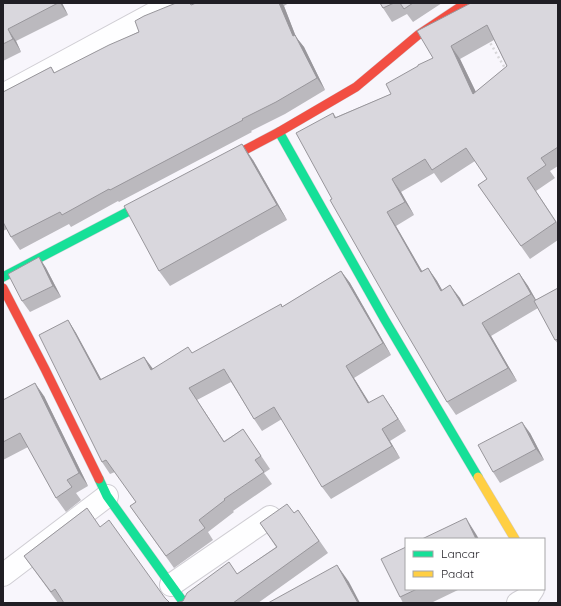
<svg xmlns="http://www.w3.org/2000/svg" width="561" height="606" viewBox="0 0 561 606" font-family="Quicksand,sans-serif">
	<style>
		.lines { fill: none; stroke-linecap: round; stroke-linejoin: round }
		.street-casing { stroke: #d0ced4; stroke-width: 24 }
		.fast-casing { stroke: #d0ced4; stroke-width: 10 }
		.slow-casing { stroke: #d0ced4; stroke-width: 10 }
		.jam-casing { stroke: #d0ced4; stroke-width: 10 }
		.path { stroke: #d8d7da; stroke-width: 2.5; stroke-dasharray: 2 3; stroke-linecap: butt }
		.street { stroke: #fefeff; stroke-width: 22 }
		.fast { stroke: #16e098; stroke-width: 9 }
		.slow { stroke: #ffcf43; stroke-width: 9 }
		.jam { stroke: #f24e42; stroke-width: 9 }
		.wall { fill: #bbb9be; fill-rule: evenodd }
		.shaded-wall { fill: #98969b }
		.building { fill: #d9d7dd; stroke: #98969b; fill-rule: evenodd }
	</style>
	<rect width="100%" height="100%" fill="#f8f6fc"/>
	<g class="lines">
		<!-- street casing -->
		<g class="street-casing">
			<g id="street">
				<path d="M3 95 173 3"/>
				<path d="M3 575 107 496"/>
				<path d="M171 585 270 517"/>
				<path d="M518 603 527 598 533 589"/>
			</g>
		</g>
		<!-- fast casing -->
		<g class="fast-casing">
			<g id="fast">
				<path d="M279 132 385 320 478 477"/>
				<path d="M3 277 154 198"/>
				<path d="M99 479 107 496 184 603"/>
			</g>
		</g>
		<!-- slow casing -->
		<g class="slow-casing">
			<path id="slow" d="M478 477 515 539"/>
		</g>
		<!-- jam casing -->
		<g class="jam-casing">
			<g id="jam">
				<path d="M220 163 279 132 356 87 418 35 466 3"/>
				<path d="M3 288 45 369 99 479"/>
			</g>
		</g>
		<!-- path -->
		<path class="path" d="M488 39 506 70"/>
		<!-- street -->
		<use href="#street" class="street"/>
		<!-- fast -->
		<use href="#fast" class="fast"/>
		<!-- slow -->
		<use href="#slow" class="slow"/>
		<!-- jam -->
		<use href="#jam" class="jam"/>
	</g>
	<!-- wall -->
	<g class="wall">
		<path d="M3 3H62L68 15 16 41 21 52 3 61Z"/>
		<path d="M196 3H289L284 6 296 37 304 47 325 90 285 114 251 131 252 132 119 202 118 201 71 227 69 224 20 250 11 237 7 229 3 231V92L51 67 55 73Z"/>
		<path d="M380 3H442L413 22 407 14 392 22 383 8Z"/>
		<path d="M471 3H558V166L550 171 555 178 536 191 558 224V240L530 259 478 185 487 179 475 161 441 183 434 173 401 192 414 215 396 226 422 271 428 268 437 281 442 290 450 285 464 306 519 273 528 286 536 300 558 288V344L555 340 538 308 491 336 517 381 456 415 447 402 332 199 333 113 336 117 391 94 433 58ZM494 40 507 66 476 92 460 59Z"/>
		<path d="M253 160 287 220 170 286 159 271Z"/>
		<path d="M39 257 46 268 61 297 30 312 22 301Z"/>
		<path d="M341 271 350 283 391 355 354 378 369 403 391 407 406 431 390 441 400 458 331 499 322 487 282 419 262 431 254 419 231 382 197 400 224 441 243 429 270 469 264 473 272 484 233 511 234 512 208 532 213 540 174 568 130 506 136 502 115 472 110 474 102 462 68 320 76 333 101 379 144 357 153 369 193 353 281 304 282 307Z"/>
		<path d="M44 396 88 486 76 493 81 500 66 512 56 498 28 447 3 460V400Z"/>
		<path d="M530 433 544 460 500 483 493 472Z"/>
		<path d="M87 508 63 602 62 603H58L24 556Z"/>
		<path d="M298 510 328 553 258 603H175L183 601 237 574 276 547 260 523 294 513Z"/>
		<path d="M406 589H460L431 603H403L400 597Z"/>
	</g>
	<!-- shaded-wall -->
	<g class="shaded-wall">
		<path d="M60 3H62L68 15Z"/>
		<path d="M279 3H282L284 6 296 37 304 47 325 90 317 78 293 36Z"/>
		<path d="M8 29 16 41 21 52 13 39Z"/>
		<path d="M451 46 460 59 483 107 473 94Z"/>
		<path d="M242 144 253 160 287 220 277 205Z"/>
		<path d="M392 179 401 192 414 215 405 202Z"/>
		<path d="M387 212 396 226 430 285 421 272Z"/>
		<path d="M39 257 46 268 61 297 53 286Z"/>
		<path d="M428 268 437 281 450 304 441 291Z"/>
		<path d="M341 271 350 283 391 355 383 343Z"/>
		<path d="M519 273 528 286 540 307 531 294Z"/>
		<path d="M450 285 460 298 472 320 463 306Z"/>
		<path d="M68 320 76 333 108 392 100 380Z"/>
		<path d="M482 323 491 336 517 381 508 368Z"/>
		<path d="M144 357 153 369 151 370Z"/>
		<path d="M346 366 354 378 377 415 368 403Z"/>
		<path d="M35 383 44 396 88 486 79 473Z"/>
		<path d="M189 388 197 400 232 454 224 442Z"/>
		<path d="M383 395 391 407 406 431 398 419Z"/>
		<path d="M522 422 530 433 544 460 536 449Z"/>
		<path d="M382 429 390 441 400 458 392 446Z"/>
		<path d="M466 518 476 534 479 539H476Z"/>
		<path d="M337 565 349 582 360 603H358Z"/>
	</g>
	<!-- building -->
	<g class="building">
		<path d="M3 3H58L8 29 13 39 3 44Z"/>
		<path d="M176 3H190L191 5 196 3H279L293 36 295 35 317 78 276 102 242 119 243 120 110 190 109 189 62 215 60 212 11 237 3 222V92L51 67 54 73 109 45 139 32 135 21 144 16Z"/>
		<path d="M380 3H394L383 8Z"/>
		<path d="M400 3H413L404 9Z"/>
		<path d="M471 3H558V147L541 158 546 165 527 178 556 222 521 246 478 185 487 179 466 148 432 170 425 159 392 179 405 202 387 212 421 272 428 268 441 291 450 285 463 306 519 273 531 294 482 323 508 368 447 402 387 300 330 200 332 199 296 133 333 113 335 118 391 94 386 84 418 66V65L433 58 417 31ZM487 25 507 66 473 94 451 46Z"/>
		<path d="M242 144 277 205 159 271 124 206Z"/>
		<path d="M39 257 53 286 22 301 8 274Z"/>
		<path d="M341 271 383 343 346 366 368 403 383 395 398 419 382 429 392 446 322 487 274 407 254 419 224 369 189 388 224 442 243 429 261 456 255 460 264 472 224 499 225 500 199 520 205 528 166 556 130 506 136 502 106 460 102 462 39 335 68 320 100 380 144 357 151 370 188 347 192 353 281 304 282 307Z"/>
		<path d="M558 288V339L555 340 534 301Z"/>
		<path d="M35 383 79 473 67 480 72 487 56 498 20 433 3 442V400Z"/>
		<path d="M522 422 536 449 493 472 478 445Z"/>
		<path d="M287 504 294 513 298 510 319 541 233 603H175L183 601 187 593 229 562 237 574 277 547 260 523Z"/>
		<path d="M87 508 100 527 109 520 165 598 170 603H64L55 589 51 592 24 556Z"/>
		<path d="M466 518 476 539H422Z"/>
		<path d="M406 547V589H417L400 597 381 559Z"/>
		<path d="M337 565 358 603H268Z"/>
	</g>
	<!-- border -->
	<rect width="561" height="606" fill="none" stroke="#201e24" stroke-width="8"/>
	<!-- legend -->
	<rect x="405" y="538" width="140" height="52" fill="#ffffff" stroke="#a6a5a7"/>
	<rect x="413" y="551" width="20" height="6" fill="#16e098" stroke="#a6a5a7"/>
	<text x="441" y="558" font-size="12" fill="#201e24">Lancar</text>
	<rect x="413" y="571" width="20" height="6" fill="#ffcf43" stroke="#a6a5a7"/>
	<text x="441" y="578" font-size="12" fill="#201e24">Padat</text>
</svg>
